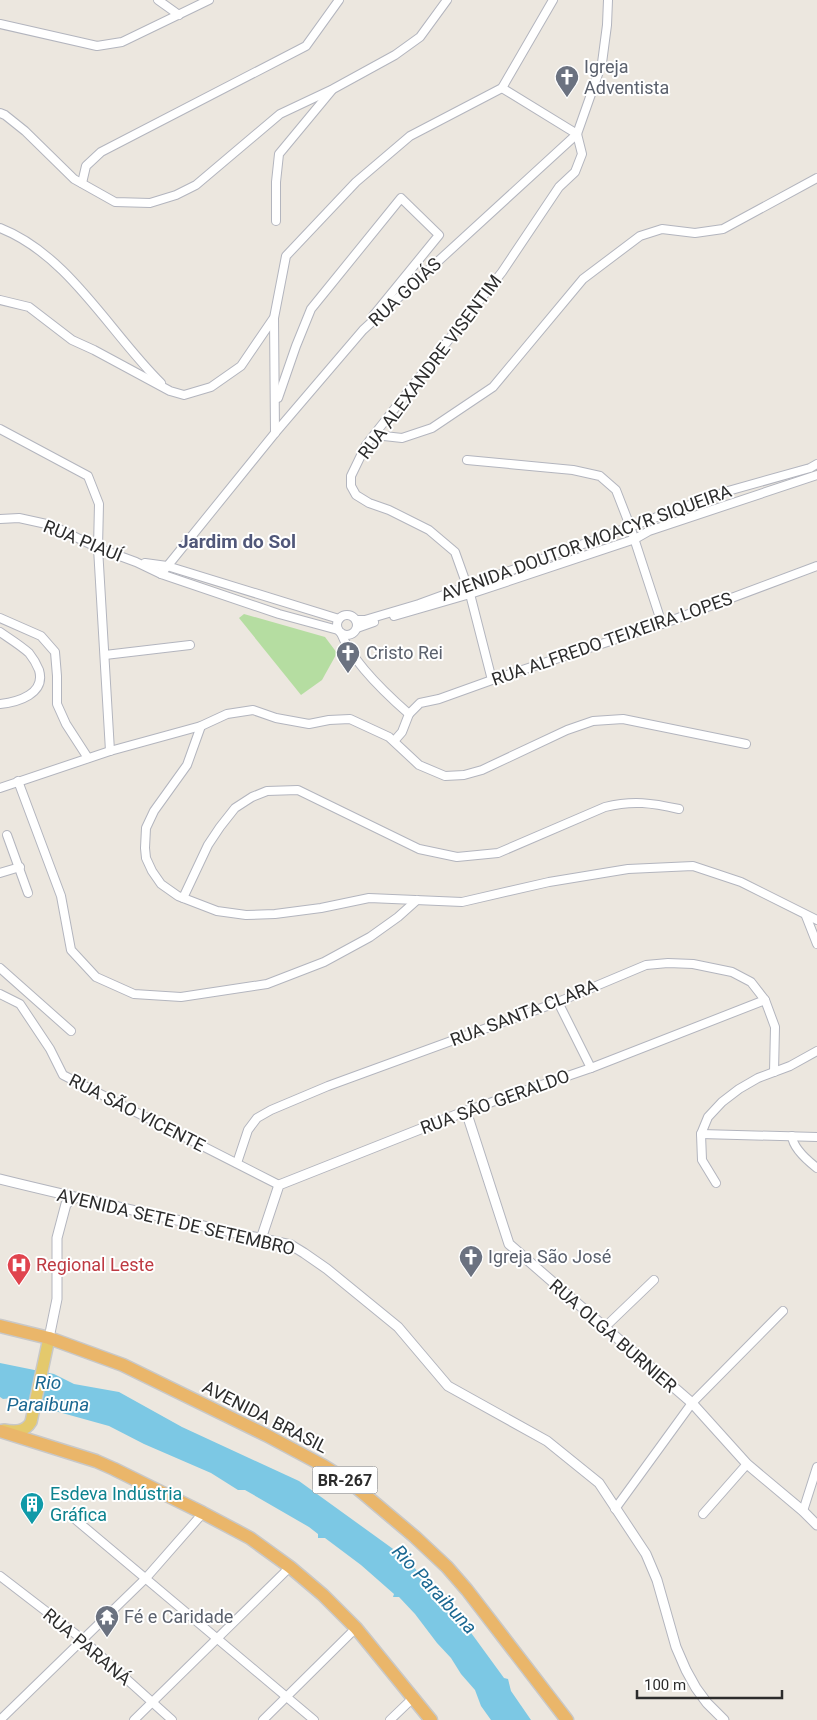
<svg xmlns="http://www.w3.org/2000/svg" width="817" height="1720" viewBox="0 0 817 1720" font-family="Roboto,sans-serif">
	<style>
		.green { fill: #b5dda1 }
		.water { fill: #7cc8e4 }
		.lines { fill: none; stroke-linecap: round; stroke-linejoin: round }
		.minor-casing { stroke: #b3b5be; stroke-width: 10 }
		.tertiary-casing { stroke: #b3b5be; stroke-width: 11 }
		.primary-casing { stroke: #c8c8c8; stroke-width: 14 }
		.trunk-casing { stroke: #c8c8c8; stroke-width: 15 }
		.minor { stroke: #fff; stroke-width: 8 }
		.tertiary { stroke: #fff; stroke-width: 9 }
		.primary { stroke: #e4c96c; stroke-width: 11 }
		.trunk { stroke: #eab66a; stroke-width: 12 }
		.labels { text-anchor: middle; stroke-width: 4; stroke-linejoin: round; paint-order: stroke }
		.shield { fill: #fff; stroke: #6b6b6b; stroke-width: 1 }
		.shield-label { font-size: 16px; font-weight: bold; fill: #2c2c2c }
		.worship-label { font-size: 18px; fill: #5b616d; stroke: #fff; text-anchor: start }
		.street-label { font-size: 18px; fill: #2c2c2c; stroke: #fff }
		.health-label { font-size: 18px; fill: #be3a42; stroke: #fff; text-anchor: start }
		.culture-label { font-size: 18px; fill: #0d838f; stroke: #fff; text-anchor: start }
		.neighbourhood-label { font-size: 19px; font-weight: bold; fill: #505779; stroke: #fff }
		.water-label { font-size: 19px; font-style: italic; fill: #1a6791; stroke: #fff }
	</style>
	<rect width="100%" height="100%" fill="#ece7df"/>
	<!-- green -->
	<path class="green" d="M244 614 325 637 337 653 322 680 301 695 239 618Z"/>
	<!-- water -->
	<path class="water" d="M0 1363 54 1374 74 1384 119 1392 182 1427 299 1481 407 1559 429 1585H434C435 1601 442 1596 451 1606 455 1610 458 1617 462 1623L465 1622 469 1630 504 1678 508 1679 511 1691 531 1720H491L481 1706 475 1690 461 1674 451 1658 437 1643 415 1614 399 1597H393L394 1594 361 1565 325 1538H318V1534L309 1527 245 1490H238L211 1473 144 1444 109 1426 55 1411 45 1413 13 1398 3 1399 0 1397Z"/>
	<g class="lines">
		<!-- minor casing -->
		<g class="minor-casing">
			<g id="minor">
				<path d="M158 0 179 15"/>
				<path d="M0 24 97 46 122 42 209 0"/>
				<path d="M502 88 577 134"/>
				<path d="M0 113 5 115 25 131 74 179 115 202 150 203 176 195 196 185 280 114 333 89 395 55 420 37 447 0"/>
				<path d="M82 183 86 166 101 152 306 46 339 0"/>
				<path d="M276 221V182L279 154 332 90"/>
				<path d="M0 228C69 255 110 333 161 383"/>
				<path d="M0 300 29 307 72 340 94 350 170 391 184 395 211 387 241 366 273 319"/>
				<path d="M278 398 296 346 311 309 401 198 439 235 373 316"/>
				<path d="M0 429 88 476 99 504 98 548 110 751"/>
				<path d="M275 433 274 318 286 256 356 182 410 136 502 88 553 0"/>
				<path d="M375 435 402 438 432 428 493 387 583 279 640 236 662 229 695 233 723 229 817 178"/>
				<path d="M467 460 573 470 600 476 616 490 630 526 662 624"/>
				<path d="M0 519 19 518 51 525 98 548 136 562 161 574 279 614 338 630"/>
				<path d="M145 563 167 566 339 619"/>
				<path d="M161 574 275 433 363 330 577 134 602 63 607 25 608 0"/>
				<circle cx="347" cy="625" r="10"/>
				<path d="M394 616 470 594 635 539 649 531 817 475"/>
				<path d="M0 618 41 636 55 652 57 676V704L66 724 88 758"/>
				<path d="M356 620H365L419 604 728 491 810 468 817 464"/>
				<path d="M357 628 374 622"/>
				<path d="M0 632C10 639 20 645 29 653 33 658 37 665 39 670 46 694 18 702 0 704"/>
				<path d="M341 633C352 662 385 693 409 714L402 732 395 740"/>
				<path d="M105 655 190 645"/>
				<path d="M492 680 470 594 455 552 429 530 389 510 369 503 356 495 351 486V476L366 445 502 272 559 187 575 172 582 154 577 134"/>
				<path d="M409 714 420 703 439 699 492 680 662 624 817 566"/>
				<path d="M201 726 187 765 154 811 146 828 145 848 146 858 152 871 161 884 178 896 217 911 246 915 275 914 321 908 369 898 462 902 549 882 628 869 693 866 741 882 817 920"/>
				<path d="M18 781 61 896 71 950 96 977 134 994 181 997 267 984 324 962 370 937 398 917 417 900"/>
				<path d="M0 788 110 751 201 726 227 714 253 710 276 718 309 724 329 720 350 719 389 737 419 765 445 776 464 775 482 770 567 730 593 721 623 719 746 744"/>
				<path d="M7 835 28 893"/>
				<path d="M0 873 20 867"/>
				<path d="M183 898 208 845 220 827 235 808 252 797 267 791 298 790 419 849 457 857 498 853 605 807C633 800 652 803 679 809"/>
				<path d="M806 916 817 944"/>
				<path d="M0 968 71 1031"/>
				<path d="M0 994 20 1004 50 1049 63 1075 279 1185"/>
				<path d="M558 1002 591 1068"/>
				<path d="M466 1111 591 1068 765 1000"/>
				<path d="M701 1134 817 1137"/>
				<path d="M792 1136C793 1148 808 1161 817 1168"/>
				<path d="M237 1163 248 1130 257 1118 271 1110 328 1086 558 1002 646 965 668 963 693 964 732 972 751 982 765 1000 775 1027 774 1072"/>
				<path d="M716 1183 702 1160 701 1134 708 1117 722 1102 739 1089 758 1078 790 1066 817 1051"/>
				<path d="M604 1328 654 1280"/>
				<path d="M615 1509 692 1403 783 1311"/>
				<path d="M803 1511 817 1467"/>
				<path d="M703 1514 747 1464"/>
				<path d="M76 1520 314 1720"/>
				<path d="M0 1576 82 1639 172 1720"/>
				<path d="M0 1720 146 1578 203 1513"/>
				<path d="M134 1720 290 1567"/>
				<path d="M263 1720 356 1628"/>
				<path d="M390 1720 413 1698"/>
			</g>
		</g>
		<!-- tertiary casing -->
		<g class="tertiary-casing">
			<g id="tertiary">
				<path d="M0 1179C97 1203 194 1224 291 1245L304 1253 327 1269 398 1327 448 1386 547 1441 599 1483 646 1554 657 1580 676 1647 686 1670 696 1688 707 1703 724 1720"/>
				<path d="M261 1239 279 1185 466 1111 509 1244 692 1403 747 1464 803 1511 817 1525"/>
				<path d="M49 1338 57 1299V1238L66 1204 75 1198"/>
			</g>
		</g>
		<!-- primary casing -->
		<g class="primary-casing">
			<path id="primary" d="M4 1430C15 1432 25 1432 31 1422L49 1338"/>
		</g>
		<!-- trunk casing -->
		<g class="trunk-casing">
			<g id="trunk">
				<path d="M0 1326 49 1338 123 1365 266 1435 324 1466 351 1483 415 1537 447 1567 467 1590 567 1720"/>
				<path d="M0 1431 96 1461 114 1469 203 1513 250 1538 290 1567 323 1595 356 1628 431 1720"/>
			</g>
		</g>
		<!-- minor -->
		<use href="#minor" class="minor"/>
		<!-- tertiary -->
		<use href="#tertiary" class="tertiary"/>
		<!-- primary -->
		<use href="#primary" class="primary"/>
		<!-- trunk -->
		<use href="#trunk" class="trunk"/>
	</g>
	<!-- icons -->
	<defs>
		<g id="church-pin" transform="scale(1.25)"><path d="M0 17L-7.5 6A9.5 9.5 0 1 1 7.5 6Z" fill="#6b7280" stroke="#fff"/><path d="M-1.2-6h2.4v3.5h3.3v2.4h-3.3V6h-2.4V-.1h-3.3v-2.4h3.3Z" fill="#fff"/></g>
		<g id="hospital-pin" transform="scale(1.25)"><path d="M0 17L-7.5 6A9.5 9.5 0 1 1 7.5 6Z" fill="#e0444e" stroke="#fff"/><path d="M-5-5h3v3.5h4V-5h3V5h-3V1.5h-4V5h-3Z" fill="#fff"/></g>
		<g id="building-pin" transform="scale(1.25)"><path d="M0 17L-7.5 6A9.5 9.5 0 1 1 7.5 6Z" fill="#0f9aa8" stroke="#fff"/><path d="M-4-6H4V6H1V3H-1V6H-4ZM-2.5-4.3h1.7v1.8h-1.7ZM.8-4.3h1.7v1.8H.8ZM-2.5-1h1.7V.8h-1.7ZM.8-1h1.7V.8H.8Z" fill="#fff"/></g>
		<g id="temple-pin" transform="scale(1.25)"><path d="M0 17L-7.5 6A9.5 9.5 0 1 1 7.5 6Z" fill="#6b7280" stroke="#fff"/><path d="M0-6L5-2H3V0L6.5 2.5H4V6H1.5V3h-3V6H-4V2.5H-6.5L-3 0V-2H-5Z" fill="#fff"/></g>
	</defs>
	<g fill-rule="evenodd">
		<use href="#church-pin" x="567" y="77"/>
		<use href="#church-pin" x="348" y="653"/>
		<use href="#church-pin" x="471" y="1257"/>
		<use href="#hospital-pin" x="19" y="1265"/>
		<use href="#building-pin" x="32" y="1504"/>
		<use href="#temple-pin" x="107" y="1617"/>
	</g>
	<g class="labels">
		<!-- shield labels -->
		<rect class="shield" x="312.5" y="1466.5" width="65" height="27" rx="4"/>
		<g class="shield-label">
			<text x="345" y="1486">BR-267</text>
		</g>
		<!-- worship labels -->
		<g class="worship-label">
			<text x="584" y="73">Igreja<tspan x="584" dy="21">Adventista</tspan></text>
			<text x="366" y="659">Cristo Rei</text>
			<text x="488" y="1263">Igreja São José</text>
			<text x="124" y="1623">Fé e Caridade</text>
		</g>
		<!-- street labels -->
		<g class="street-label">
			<text transform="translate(405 292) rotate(-43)" y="6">RUA GOIÁS</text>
			<text transform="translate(430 367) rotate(-53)" y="6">RUA ALEXANDRE VISENTIM</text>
			<text transform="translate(83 541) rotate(22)" y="6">RUA PIAUÍ</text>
			<text transform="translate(586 543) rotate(-20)" y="6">AVENIDA DOUTOR MOACYR SIQUEIRA</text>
			<text transform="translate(612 639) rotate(-19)" y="6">RUA ALFREDO TEIXEIRA LOPES</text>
			<text transform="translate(524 1013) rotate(-21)" y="6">RUA SANTA CLARA</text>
			<text transform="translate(495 1102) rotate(-20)" y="6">RUA SÃO GERALDO</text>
			<text transform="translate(137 1113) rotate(27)" y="6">RUA SÃO VICENTE</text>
			<text transform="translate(176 1222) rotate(13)" y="6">AVENIDA SETE DE SETEMBRO</text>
			<text transform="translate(613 1336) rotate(41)" y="6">RUA OLGA BURNIER</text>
			<text transform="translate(265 1417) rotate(27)" y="6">AVENIDA BRASIL</text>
			<text transform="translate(87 1647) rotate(40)" y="6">RUA PARANÁ</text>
		</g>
		<!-- health labels -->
		<g class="health-label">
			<text x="36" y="1271">Regional Leste</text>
		</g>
		<!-- culture labels -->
		<g class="culture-label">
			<text x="50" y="1500">Esdeva Indústria<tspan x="50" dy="21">Gráfica</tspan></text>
		</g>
		<!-- neighbourhood labels -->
		<g class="neighbourhood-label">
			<text x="237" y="548">Jardim do Sol</text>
		</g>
		<!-- water labels -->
		<g class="water-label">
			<text x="48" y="1389">Rio<tspan x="48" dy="22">Paraibuna</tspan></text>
			<text transform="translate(435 1589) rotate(47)" y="7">Rio Paraibuna</text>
		</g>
	</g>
	<!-- scale -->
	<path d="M637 1690v8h145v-8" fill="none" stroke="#2c2c2c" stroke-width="2.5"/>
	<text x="644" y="1690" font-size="15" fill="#2c2c2c" stroke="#ffffff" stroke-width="4" paint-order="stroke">100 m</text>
</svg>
